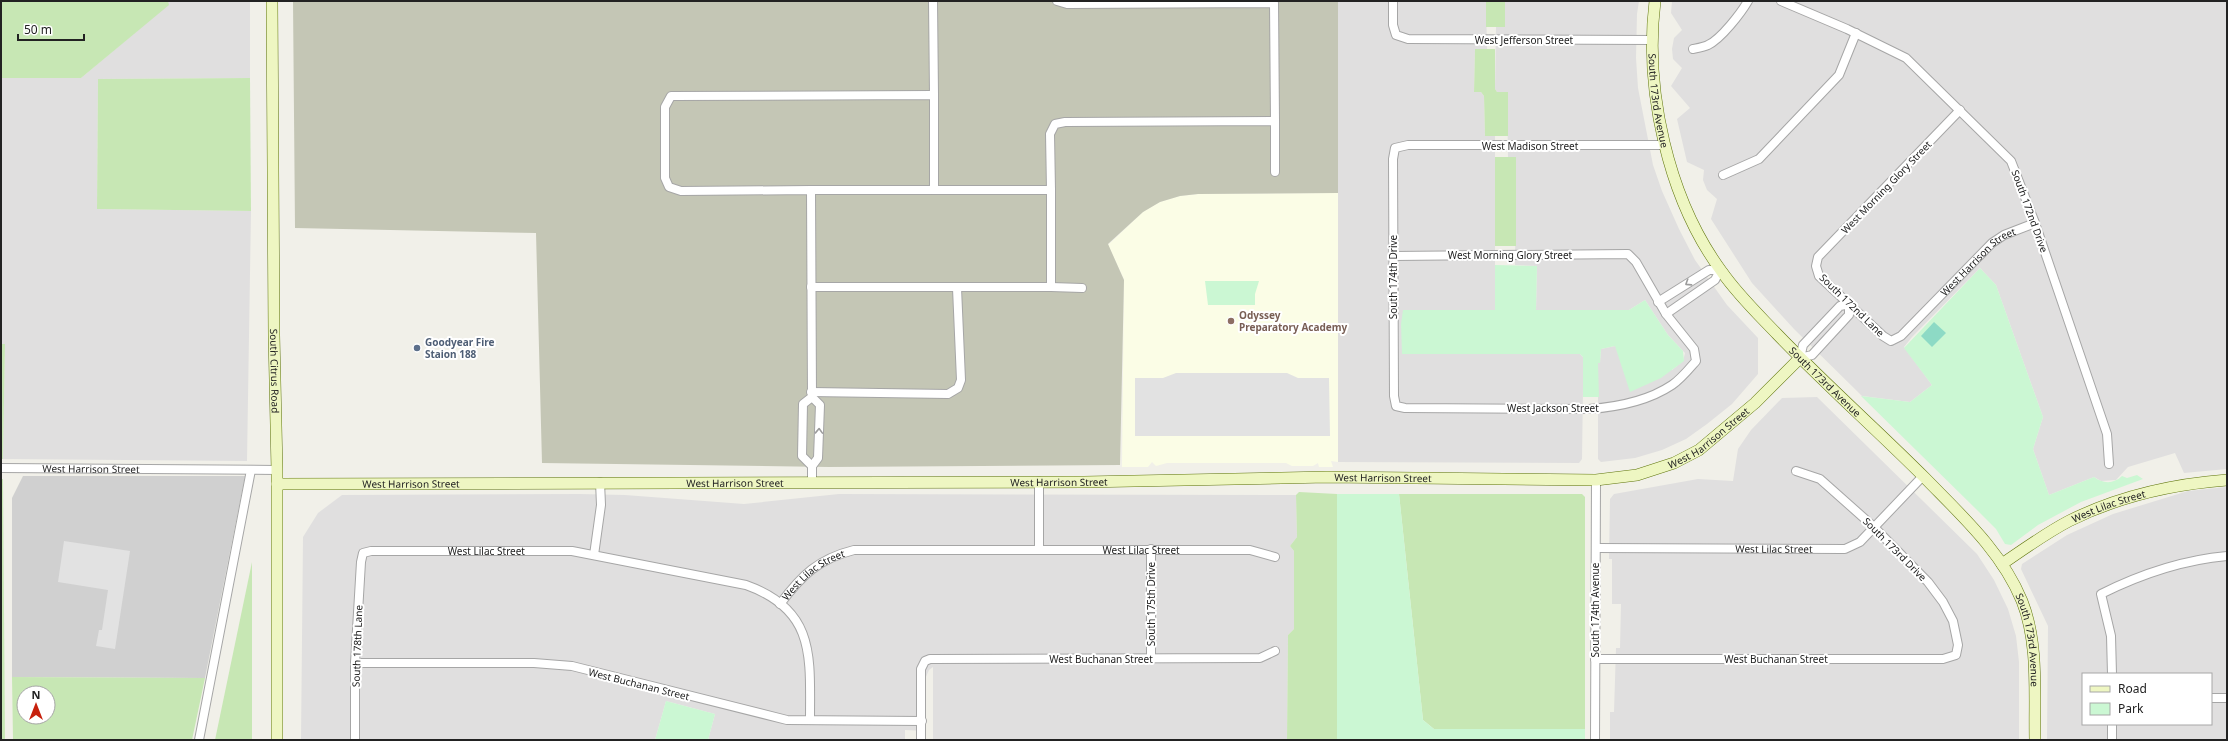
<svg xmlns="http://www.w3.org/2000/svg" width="2228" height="741" viewBox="0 0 2228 741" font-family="'Noto Sans',sans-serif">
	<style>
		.residential { fill: #e0dfdf; fill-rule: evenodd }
		.education { fill: #fbfde6 }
		.religious { fill: #d0d0d0 }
		.construction { fill: #c4c6b5 }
		.grass { fill: #c7e7b4; fill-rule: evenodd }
		.park { fill: #cbf7d3 }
		.pitch { fill: #8ddac5 }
		.parking { fill: #e2e2e2 }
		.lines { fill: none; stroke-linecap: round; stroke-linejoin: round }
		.street-casing { stroke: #a6a6a6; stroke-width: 10 }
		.secondary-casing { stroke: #5f750c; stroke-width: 12 }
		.street { stroke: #fff; stroke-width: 8 }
		.secondary { stroke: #eef6c2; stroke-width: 11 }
		.oneway { stroke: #9c9c9c }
		.education-dot { fill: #8d6e63; stroke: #fff; stroke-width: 1.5 }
		.service-dot { fill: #5c6f8a; stroke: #fff; stroke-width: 1.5 }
		.labels { text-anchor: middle; stroke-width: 4; stroke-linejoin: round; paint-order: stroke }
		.street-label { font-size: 10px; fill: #222; stroke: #fff }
		.education-label { font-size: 10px; font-weight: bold; fill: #785e54; stroke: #fff; text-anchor: start }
		.service-label { font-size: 10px; font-weight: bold; fill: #4e5e75; stroke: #fff; text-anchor: start }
	</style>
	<rect width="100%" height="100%" fill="#f1f0e9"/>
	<!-- residential -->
	<g class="residential">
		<path d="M168 1H250V78L98 79 97 209 251 211 247 461 3 459 5 344H1V78H81L168 5Z"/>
		<path d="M1338 1H1486L1487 49H1475L1474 92H1481L1484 96 1485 136H1495V310H1407L1402 318V354H1580L1583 357V388L1582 459 1579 463 1338 462Z"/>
		<path d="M1505 1H1639L1637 14 1636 58 1638 88 1653 165 1662 191 1679 229 1695 260 1727 305 1758 338V374L1732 404 1707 424 1686 439 1662 450 1635 458 1601 462 1598 459V362H1600L1601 349 1615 346 1672 370 1683 361 1685 353 1683 351 1668 335 1645 300 1629 310H1536L1537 266 1515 265 1516 157H1508L1507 92H1497L1495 89 1496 27H1505Z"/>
		<path d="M1672 1H2227V469L2184 473 2175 453 2128 467 2116 480 2101 481 2094 477 2049 495 2033 449 2043 417 1996 285 1980 268 1912 337 1904 347 1932 385 1910 402 1862 396 1794 329 1752 283 1711 219 1717 199 1707 190 1703 180 1704 170 1687 162 1677 119 1690 108 1671 86 1682 68 1673 59 1672 49 1674 38 1682 30 1671 13Z"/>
		<path d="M1817 397 1977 554 1994 580 2008 609 2016 636 2019 662V740H1610V712H1614L1616 648H1620L1621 604H1612V559H1609L1610 499 1614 494 1698 479 1733 481 1738 449 1751 430 1782 398Z"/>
		<path d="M2227 487V740H2047L2048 626 2021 569 2022 564 2067 535 2113 514 2188 491ZM2083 674H2211V724H2083Z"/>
		<path d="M579 494 625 495 744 504 839 494 1296 495 1297 537 1290 546 1294 551V629L1288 635 1287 740H933V667L929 670 925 679V731L905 730V740H708L715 714 666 701 655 740H301L303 537 318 513 342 495Z"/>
	</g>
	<!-- education -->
	<path class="education" d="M1338 193V462L1331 461 1333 467H1319L1318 463 1313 466H1292L1286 463H1167L1156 466 1152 462 1148 467H1122L1124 279 1108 245 1143 212 1160 202 1180 196 1199 194Z"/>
	<!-- religious -->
	<path class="religious" d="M23 476H245L205 678 12 677V498Z"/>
	<!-- construction -->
	<path class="construction" d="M293 1H1338V193L1198 194 1180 196 1160 202 1143 212 1108 244 1124 280 1120 465 829 467 542 463 536 233 295 228Z"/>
	<!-- grass -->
	<g class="grass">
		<path d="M1 1H168L169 5 81 78H1Z"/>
		<rect x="1486" y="1" width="19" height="26"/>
		<path d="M1475 49H1495V89L1497 92H1508V136H1485L1484 96 1481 92H1474Z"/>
		<path d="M250 78 251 211 97 209 98 79Z"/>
		<rect x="1495" y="157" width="21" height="89"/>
		<path d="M1 344H5L3 459H1Z"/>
		<path d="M1 479H3L5 740H1Z"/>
		<path d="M1299 492 1337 494V740H1287L1288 635 1294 629V551L1290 546 1297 537 1296 495Z"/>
		<path d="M1399 494H1582L1585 497V729H1434L1423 720Z"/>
		<path d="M252 562V740H215Z"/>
		<path d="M12 677 205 678 192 740H13ZM24 693H48V717H24Z"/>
	</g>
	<!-- park -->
	<g class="park">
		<path d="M1495 265 1537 266 1536 310H1629L1645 300 1668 335 1683 351 1684 361 1661 378 1630 392 1615 346 1601 349 1600 363H1598L1599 397H1583V357L1580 354H1402L1401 324 1403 310H1495Z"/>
		<path d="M1980 268 1996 285 2043 417 2033 449 2049 495 2094 477C2103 484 2114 484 2122 476L2127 478 2137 475 2143 479 2081 502 2038 525 2011 545 2005 544 1996 529 1976 509 1861 396 1910 402 1932 385 1904 348Z"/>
		<path d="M1205 281H1259L1255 294V305H1208Z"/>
		<path d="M1337 494H1399L1423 720 1434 729H1585V740H1337Z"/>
		<path d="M666 701 715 714 708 740H655Z"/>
	</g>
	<!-- pitch -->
	<path class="pitch" d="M1934 322 1946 333 1932 347 1921 336Z"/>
	<!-- parking -->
	<g class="parking">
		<path d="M1176 373H1287L1298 378H1329L1330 436H1135V378H1163Z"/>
		<path d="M64 541 130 551 115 649 96 646 99 630H102L108 590 58 582Z"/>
	</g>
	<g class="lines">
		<!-- street casing -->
		<g class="street-casing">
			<g id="street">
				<path d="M933 1 934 95"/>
				<path d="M1057 1 1067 4 1274 3 1275 121"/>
				<path d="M1393 1V25L1396 35 1408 39 1653 40"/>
				<path d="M1781 1 1847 29 1906 58 2011 161 2035 223 2107 434 2109 464"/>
				<path d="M1693 49C1698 48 1704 47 1708 45 1721 39 1741 13 1748 1"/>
				<path id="s1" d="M1960 110 1818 257 1816 266 1819 276 1883 336 1891 341 1901 336 1992 243 2004 235 2035 223"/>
				<path d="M1723 175 1759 159 1839 75 1856 33"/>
				<path d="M811 190H934V95L671 96 665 107V178L669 187 681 191 811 190 812 397 820 405 818 458 812 466V482"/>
				<path d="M934 190H1051L1050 134 1055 124 1065 122 1275 121V172"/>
				<path d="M1393 256 1628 254 1636 262 1666 314 1694 349 1696 361C1689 369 1681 379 1672 385 1648 401 1618 407 1589 409L1405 408 1396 406 1394 396 1393 159 1395 148 1408 145H1665"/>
				<path d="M811 287H1051V190"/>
				<path d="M1051 287 1082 288"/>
				<path d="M1658 302 1709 270H1720L1715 280 1666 314"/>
				<path d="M1849 304V315L1847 317 1812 355 1800 358 1803 345 1840 306Z"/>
				<path d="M811 392 948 394 958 388 961 380 957 288"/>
				<path d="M812 397 803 404 802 456 812 466"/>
				<path id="s2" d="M1 468 277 470"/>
				<path d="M1039 481V549"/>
				<path id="s3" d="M1596 548 1845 549 1860 542 1923 476"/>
				<path d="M594 555 601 505 600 482"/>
				<path id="s4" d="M780 604C802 575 818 559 854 550H1250L1275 557"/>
				<path d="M1151 659V549"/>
				<path d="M1595 659H1943L1956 655 1958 645 1953 621 1943 602 1928 582 1874 527 1820 479 1796 471"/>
				<path d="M355 663H534L572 666 787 720 922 721"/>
				<path d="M2112 674 2111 636 2101 594C2141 574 2182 560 2227 556"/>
				<path d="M2211 698H2227"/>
				<path d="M199 740 251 470"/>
				<path id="s5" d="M355 740V663L361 562 363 553 371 551H572L746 585C816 610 810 657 810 720"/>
				<path d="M921 740V669L925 661 930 659 1260 658 1275 651"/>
				<path d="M1595 740 1596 480"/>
				<path d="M2112 740V724"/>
			</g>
		</g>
		<!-- secondary casing -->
		<g class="secondary-casing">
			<g id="secondary">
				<path id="s6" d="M272 1 274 335 277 470V740"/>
				<path id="s7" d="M1655 1C1644 90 1668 199 1722 272 1738 295 1758 314 1777 334 1825 384 1876 429 1925 478 1961 515 2002 552 2022 601 2039 644 2034 694 2035 740"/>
				<path id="s8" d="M277 484 1084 482 1327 477 1596 480 1637 475 1674 463 1699 450 1755 403 1800 358"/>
				<path id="s9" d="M2002 564C2024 549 2046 533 2069 521 2117 497 2174 484 2227 480"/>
			</g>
		</g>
		<!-- street -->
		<use href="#street" class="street"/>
		<!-- secondary -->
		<use href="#secondary" class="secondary"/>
	</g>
	<!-- one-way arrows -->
	<defs><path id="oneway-chevron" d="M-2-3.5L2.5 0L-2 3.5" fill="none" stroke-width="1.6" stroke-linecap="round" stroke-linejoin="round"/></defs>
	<g class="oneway">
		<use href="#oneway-chevron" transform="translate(1688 283) rotate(147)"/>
		<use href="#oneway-chevron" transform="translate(819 431) rotate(-88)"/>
	</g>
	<!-- markers -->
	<circle class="education-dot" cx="1231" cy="321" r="4"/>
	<circle class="service-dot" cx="417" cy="348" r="4"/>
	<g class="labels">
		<!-- street labels -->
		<g class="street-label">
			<text x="1524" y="44">West Jefferson Street</text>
			<text dy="4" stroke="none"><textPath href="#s7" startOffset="100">South 173rd Avenue</textPath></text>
			<text x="1530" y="150">West Madison Street</text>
			<text transform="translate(1886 187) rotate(-46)" y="4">West Morning Glory Street</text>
			<text transform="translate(2030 211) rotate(70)" y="4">South 172nd Drive</text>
			<text x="1510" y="259">West Morning Glory Street</text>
			<text dy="4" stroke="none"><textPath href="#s1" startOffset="440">West Harrison Street</textPath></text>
			<text transform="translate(1393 277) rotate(-90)" y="4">South 174th Drive</text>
			<text transform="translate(1852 305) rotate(44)" y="4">South 172nd Lane</text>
			<text dy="4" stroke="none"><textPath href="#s6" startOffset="370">South Citrus Road</textPath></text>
			<text dy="4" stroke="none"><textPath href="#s7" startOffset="436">South 173rd Avenue</textPath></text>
			<text x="1553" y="412">West Jackson Street</text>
			<text dy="4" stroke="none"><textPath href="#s8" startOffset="1442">West Harrison Street</textPath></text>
			<text dy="4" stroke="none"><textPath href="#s2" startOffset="90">West Harrison Street</textPath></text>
			<text dy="4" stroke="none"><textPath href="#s8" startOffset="1106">West Harrison Street</textPath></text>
			<text dy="4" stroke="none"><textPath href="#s8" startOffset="782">West Harrison Street</textPath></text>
			<text dy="4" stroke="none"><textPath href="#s8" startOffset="458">West Harrison Street</textPath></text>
			<text dy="4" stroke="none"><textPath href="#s8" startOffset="134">West Harrison Street</textPath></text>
			<text dy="4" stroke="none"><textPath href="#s9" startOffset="122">West Lilac Street</textPath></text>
			<text dy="4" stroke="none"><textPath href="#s4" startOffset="381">West Lilac Street</textPath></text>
			<text dy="4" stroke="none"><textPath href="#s3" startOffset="178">West Lilac Street</textPath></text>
			<text transform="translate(1895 549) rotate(45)" y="4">South 173rd Drive</text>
			<text dy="4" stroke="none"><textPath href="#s5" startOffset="311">West Lilac Street</textPath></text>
			<text dy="4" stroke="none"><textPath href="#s4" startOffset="45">West Lilac Street</textPath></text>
			<text transform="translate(1151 604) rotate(-90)" y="4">South 175th Drive</text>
			<text transform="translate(1595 610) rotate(-90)" y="4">South 174th Avenue</text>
			<text dy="4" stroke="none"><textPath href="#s7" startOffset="772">South 173rd Avenue</textPath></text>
			<text transform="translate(357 646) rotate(-88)" y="4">South 178th Lane</text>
			<text x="1101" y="663">West Buchanan Street</text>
			<text x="1776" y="663">West Buchanan Street</text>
			<text transform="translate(639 684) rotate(14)" y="4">West Buchanan Street</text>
		</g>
		<!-- education labels -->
		<g class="education-label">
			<text x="1239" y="319">Odyssey<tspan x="1239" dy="12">Preparatory Academy</tspan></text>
		</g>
		<!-- service labels -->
		<g class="service-label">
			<text x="425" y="346">Goodyear Fire<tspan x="425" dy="12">Staion 188</tspan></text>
		</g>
	</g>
	<!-- border -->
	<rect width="2228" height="741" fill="none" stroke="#222222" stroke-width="4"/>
	<!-- legend -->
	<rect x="2082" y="673" width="130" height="52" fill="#ffffff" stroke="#a7a7a7"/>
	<rect x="2090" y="686" width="20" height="6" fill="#eef6c2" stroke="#a7a7a7"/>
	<text x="2118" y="693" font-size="12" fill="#222222">Road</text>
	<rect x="2090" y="703" width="20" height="12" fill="#cbf7d3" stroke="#a7a7a7"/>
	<text x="2118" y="713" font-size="12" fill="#222222">Park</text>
	<!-- north arrow -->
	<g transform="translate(36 705)"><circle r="19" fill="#ffffff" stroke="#a7a7a7"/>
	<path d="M0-3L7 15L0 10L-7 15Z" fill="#c7210d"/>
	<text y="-6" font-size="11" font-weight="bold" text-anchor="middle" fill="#222222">N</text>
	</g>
	<!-- scale -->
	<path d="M18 34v6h66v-6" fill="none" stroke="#222222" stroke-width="2"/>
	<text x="24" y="34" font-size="12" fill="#222222" stroke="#ffffff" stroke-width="3" paint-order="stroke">50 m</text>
</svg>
